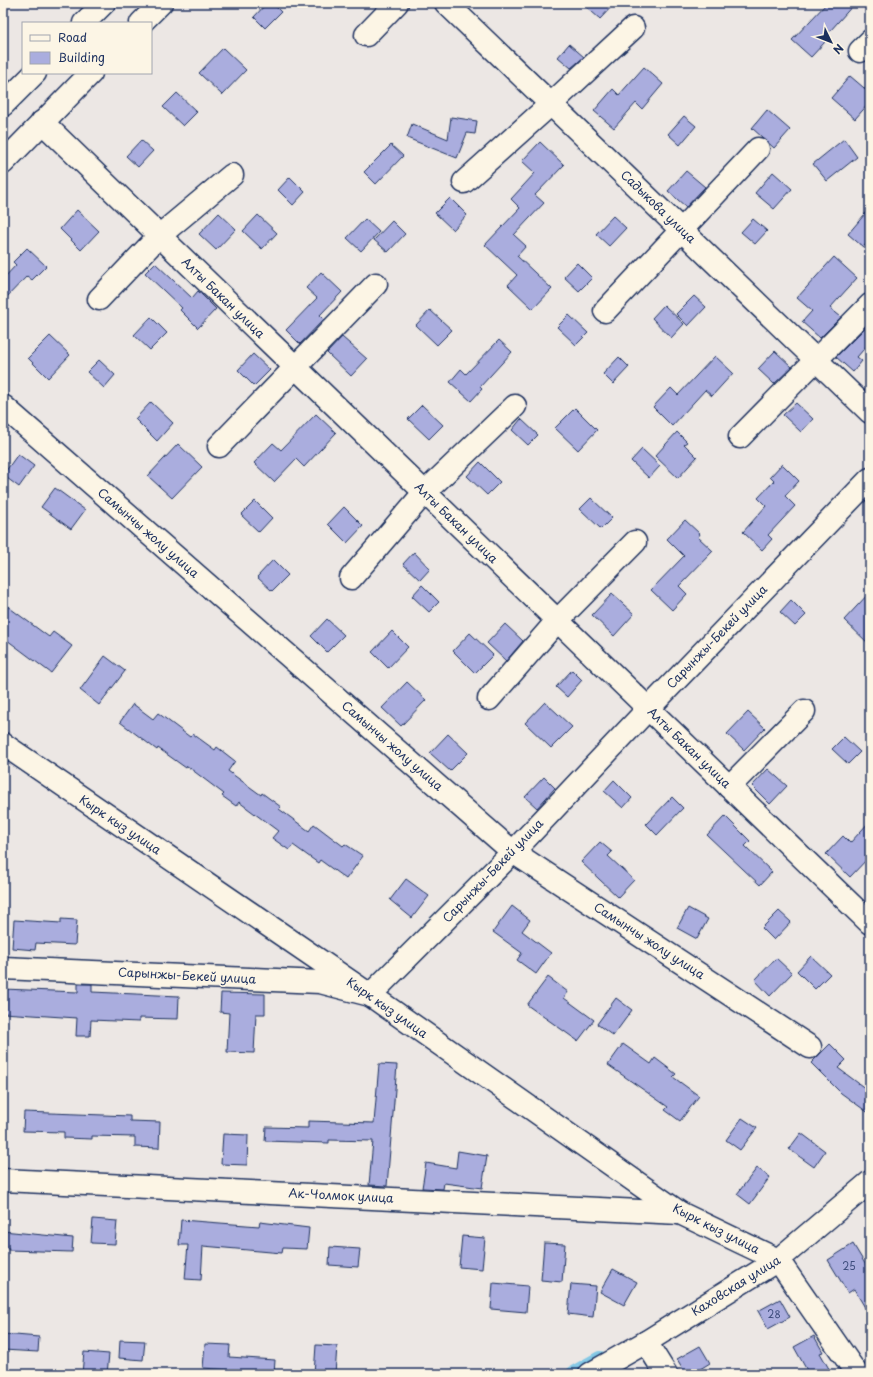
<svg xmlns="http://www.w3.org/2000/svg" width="873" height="1377" viewBox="0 0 873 1377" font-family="'Playpen Sans',sans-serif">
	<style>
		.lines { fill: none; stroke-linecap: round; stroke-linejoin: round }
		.canal { stroke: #84c8e5; stroke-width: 18 }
		.building { fill: #aaadde; stroke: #1b2f5e }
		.minor-casing { stroke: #1b2f5e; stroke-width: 25 }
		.major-casing { stroke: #1b2f5e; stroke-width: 25 }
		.minor { stroke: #fcf5e5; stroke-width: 22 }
		.major { stroke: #fcf5e5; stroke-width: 22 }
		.labels { text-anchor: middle; stroke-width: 3; stroke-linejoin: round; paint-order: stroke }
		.number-label { font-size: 10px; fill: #3f4e7e }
		.street-label { font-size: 12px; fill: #1b2f5e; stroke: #fcf5e5 }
	</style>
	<rect width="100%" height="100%" fill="#ece7e4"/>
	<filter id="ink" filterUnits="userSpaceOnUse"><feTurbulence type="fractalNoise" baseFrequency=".025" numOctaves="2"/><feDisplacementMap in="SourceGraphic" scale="8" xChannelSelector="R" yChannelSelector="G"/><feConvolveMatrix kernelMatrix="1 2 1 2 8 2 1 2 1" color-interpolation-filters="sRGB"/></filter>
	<g filter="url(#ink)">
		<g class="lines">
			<!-- canal -->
			<path class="canal" d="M575 1374 600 1360"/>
		</g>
		<!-- building -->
		<g class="building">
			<path d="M267 3H272L281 12 265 28 254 17Z"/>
			<path d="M582 3H615L600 19Z"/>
			<path d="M827 3H855L822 40 825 42 811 57 792 40Z"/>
			<path d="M569 44 584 57 571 68 558 57Z"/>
			<path d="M223 48 246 70 222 95 199 73Z"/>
			<path d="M644 67 663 84 642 109 636 103 614 128 594 111 613 89 619 95Z"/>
			<path d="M850 76 870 93V102L855 119 831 98Z"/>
			<path d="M177 93 197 112 183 126 163 107Z"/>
			<path d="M767 110 790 130 774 148 752 128Z"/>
			<path d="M684 116 696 126 680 145 668 134Z"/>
			<path d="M451 117 477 121 475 134 467 133 457 158 407 138 412 124 448 139Z"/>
			<path d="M844 139 857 157 827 181 813 164Z"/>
			<path d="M141 140 153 151 138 167 126 156Z"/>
			<path d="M540 142 564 165 535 195 544 203 514 235 526 246 517 256 552 289 533 309 508 285 517 275 485 245 520 208 511 199 535 173 522 161Z"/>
			<path d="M391 145 403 156 376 184 364 172Z"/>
			<path d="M686 171 705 187 686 207 668 191Z"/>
			<path d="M773 172 792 189 774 209 755 193Z"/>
			<path d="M290 177 305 192 293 205 278 190Z"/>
			<path d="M450 198 467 215 453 230 435 213Z"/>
			<path d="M870 208V240L863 247 848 234Z"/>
			<path d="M77 210 99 231 81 250 60 229Z"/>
			<path d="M219 213 236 229 216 250 199 234Z"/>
			<path d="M258 215 277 233 262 249 243 231Z"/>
			<path d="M613 216 626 228 609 246 596 234Z"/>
			<path d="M365 219 379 232 361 251 347 238Z"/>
			<path d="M753 219 767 231 755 244 741 232Z"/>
			<path d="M392 221 405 234 388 252 374 240Z"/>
			<path d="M27 248 46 266 32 280 27 276 3 301V279L16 265 13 262Z"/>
			<path d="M834 257 857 278 830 308 841 317 820 338 802 322 812 311 797 298Z"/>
			<path d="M155 263 192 298 198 291 216 309 198 328 180 310 182 308 145 273Z"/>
			<path d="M577 263 592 278 579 291 564 277Z"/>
			<path d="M321 272 342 292 320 315 324 319 300 344 286 330 317 298 306 288Z"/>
			<path d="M694 296 706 307 688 326 676 314Z"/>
			<path d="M664 305 684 324 671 338 652 318Z"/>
			<path d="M430 310 452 330 437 345 416 325Z"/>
			<path d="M569 315 588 333 576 345 557 327Z"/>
			<path d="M151 317 167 333 150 350 134 335Z"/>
			<path d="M870 323V342L857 357 862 361 853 372 836 357Z"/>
			<path d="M50 336 70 355 48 378 28 358Z"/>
			<path d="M342 337 367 359 351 376 327 353Z"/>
			<path d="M499 340 512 352 480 387 482 389 471 401 450 382 461 369 466 374Z"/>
			<path d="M775 351 792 367 774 384 758 369Z"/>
			<path d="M253 354 270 370 254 386 238 370Z"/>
			<path d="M715 356 733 373 712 396 705 390 672 426 653 407 671 388 678 395Z"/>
			<path d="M619 357 629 367 613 384 603 374Z"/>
			<path d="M99 360 115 375 104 388 87 372Z"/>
			<path d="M151 402 173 423 157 441 135 419Z"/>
			<path d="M796 403 813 419 801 432 783 415Z"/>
			<path d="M422 405 443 425 429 439 408 419Z"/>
			<path d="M575 408 597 430 578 450 555 428Z"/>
			<path d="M316 414 336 433 304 467 296 459 274 482 254 463 273 443 281 450Z"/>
			<path d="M521 419 538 435 528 445 512 430Z"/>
			<path d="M677 432 687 442 684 444 697 457 678 478 655 456Z"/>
			<path d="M178 444 202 467 172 498 148 476Z"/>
			<path d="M642 449 660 466 649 478 631 461Z"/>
			<path d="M18 454 34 466 19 487 3 475Z"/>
			<path d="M480 462 500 482 487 495 467 476Z"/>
			<path d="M782 464 799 481 785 496 795 506 768 535 772 539 762 550 743 532 766 506 758 498 774 481 770 477Z"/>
			<path d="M55 488 85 510 71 529 41 507Z"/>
			<path d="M591 498 612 518 601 529 580 509Z"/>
			<path d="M255 501 272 518 259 532 241 515Z"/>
			<path d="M344 507 363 526 347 543 328 524Z"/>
			<path d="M685 520 700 534 698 537 713 551 679 586 687 594 672 610 651 590 684 556 667 539Z"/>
			<path d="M414 552 430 569 420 580 403 564Z"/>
			<path d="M273 560 288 575 272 591 257 577Z"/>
			<path d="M422 585 439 602 429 612 412 596Z"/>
			<path d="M870 592V645L844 620Z"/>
			<path d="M612 594 634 614 614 636 592 615Z"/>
			<path d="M791 600 806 615 795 626 780 612Z"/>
			<path d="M3 603 49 637 53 632 72 646 51 673 3 637Z"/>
			<path d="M327 619 344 635 327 652 311 636Z"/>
			<path d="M505 624 523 641 506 661 487 643Z"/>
			<path d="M392 631 408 647 388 668 372 652Z"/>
			<path d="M470 633 493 655 475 673 453 651Z"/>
			<path d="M105 656 125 671 99 705 80 690Z"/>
			<path d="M572 670 582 680 567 697 556 687Z"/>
			<path d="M407 682 426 700 401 726 382 708Z"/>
			<path d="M545 702 572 727 551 748 525 723Z"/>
			<path d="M133 704 153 719 158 713 190 737 193 734 215 750 217 747 235 761 228 771 261 795 262 793 281 807 279 809 309 831 314 824 343 846 345 844 363 856 346 879 320 860 318 863 293 845 289 850 272 838 278 831 239 802 236 806 222 796 224 794 187 766 186 768 158 748 157 750 120 722Z"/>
			<path d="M748 712 765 728 744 750 727 734Z"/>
			<path d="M448 734 468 753 450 771 430 753Z"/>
			<path d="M844 737 860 752 848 764 832 749Z"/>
			<path d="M768 769 787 786 770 804 752 786Z"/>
			<path d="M544 777 555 788 537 808 525 797Z"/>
			<path d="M614 780 632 798 623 808 604 791Z"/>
			<path d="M672 797 683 808 657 835 646 824Z"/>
			<path d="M725 816 750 841 745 846 772 872 760 885 707 835Z"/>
			<path d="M870 821V856L850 877 826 854 843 836 850 843Z"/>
			<path d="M600 842 612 852 608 856 634 880 618 897 581 862Z"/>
			<path d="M406 879 429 896 412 918 390 900Z"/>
			<path d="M512 906 530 920 522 931 551 953 536 974 517 960 522 953 493 932Z"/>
			<path d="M688 908 708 919 697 939 677 928Z"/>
			<path d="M779 911 791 922 774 940 762 928Z"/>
			<path d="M61 919 77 920 75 945 36 943 35 950 12 948 14 920 61 923Z"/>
			<path d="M811 956 830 974 815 989 797 971Z"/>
			<path d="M776 958 792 973 770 996 755 980Z"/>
			<path d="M548 977 568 992 564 998 594 1020 578 1041 527 1005Z"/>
			<path d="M78 984H92V992L179 996 178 1019 139 1018V1022L91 1020 90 1036H76L77 1018 3 1013V989L78 992Z"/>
			<path d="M221 993 265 994V1014H256L254 1053 227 1052 229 1013 220 1012Z"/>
			<path d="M616 998 632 1010 613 1036 597 1024Z"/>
			<path d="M623 1044 651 1064 655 1058 676 1074 673 1077 699 1096 680 1121 665 1110 668 1107 608 1065Z"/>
			<path d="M830 1044 846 1060 838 1068 870 1092V1114L841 1093 811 1063Z"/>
			<path d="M379 1064 397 1065 387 1186 369 1185 373 1141 329 1140V1143L265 1141 266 1127 308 1128V1121L374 1123Z"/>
			<path d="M24 1112 130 1116V1121L160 1122 159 1148 135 1147V1137L92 1136V1139L64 1138V1132L23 1131Z"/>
			<path d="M742 1118 757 1128 740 1150 726 1140Z"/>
			<path d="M801 1133 825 1151 814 1167 789 1149Z"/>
			<path d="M223 1134 248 1135 247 1165 221 1164Z"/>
			<path d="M458 1151 487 1156 482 1188 444 1183 443 1189 422 1188 426 1163 456 1168Z"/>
			<path d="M757 1168 770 1177 750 1204 737 1194Z"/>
			<path d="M93 1219 117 1221 115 1244 91 1243Z"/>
			<path d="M181 1220 259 1226 260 1222 309 1228 307 1249 283 1248 282 1253 203 1246 201 1280 185 1279 188 1245H179Z"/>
			<path d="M3 1231 73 1238 72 1252 8 1250 9 1248 3 1247Z"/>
			<path d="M462 1236 485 1238 482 1269 459 1267Z"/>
			<path d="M544 1243 565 1244 562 1282 541 1280Z"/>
			<path d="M853 1244 870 1272V1316L854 1289 848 1293 828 1260Z"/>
			<path d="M330 1247 360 1249 358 1267 329 1265Z"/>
			<path d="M613 1269 637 1282 624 1305 600 1292Z"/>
			<path d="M493 1283 528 1286 526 1312 491 1309Z"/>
			<path d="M571 1284 596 1286 593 1317 568 1314Z"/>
			<path d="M780 1299 790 1317 768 1329 758 1311Z"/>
			<path d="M3 1334 39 1337 38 1352 3 1350Z"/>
			<path d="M814 1336 823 1352 820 1353 832 1374H809L794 1347Z"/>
			<path d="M120 1340 145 1341 143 1360 119 1358Z"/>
			<path d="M205 1344 230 1345 229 1357 275 1360 274 1374H243L244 1371 203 1368Z"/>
			<path d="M316 1345 337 1346 335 1374H314Z"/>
			<path d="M700 1346 710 1363 692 1374H686L677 1359Z"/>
			<path d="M84 1352 109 1354 107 1374H82Z"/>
		</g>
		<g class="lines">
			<!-- minor casing -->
			<g class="minor-casing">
				<g id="minor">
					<path d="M446 3 870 412"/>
					<path d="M366 35 397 3"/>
					<path d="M860 51 870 41"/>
					<path d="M42 122 870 923"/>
					<path d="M464 182 551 104 633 28"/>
					<path d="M99 299 159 236 232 175"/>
					<path d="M605 311 758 149"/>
					<path d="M3 406 513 852 810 1047"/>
					<path d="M740 437 870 305"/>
					<path d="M219 446 376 284"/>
					<path d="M351 578 424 493 515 406"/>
					<path d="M489 699 557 621 635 542"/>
					<path d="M3 744 370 995 680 1213 778 1260 857 1374"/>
					<path d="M729 787 804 711"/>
					<path d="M3 968 320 982 370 995 513 852 648 709 870 479"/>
					<path d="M3 1180 680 1213"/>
					<path d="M646 1342 666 1374"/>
					<path d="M590 1374 646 1342 778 1260 870 1182"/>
				</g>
			</g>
			<!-- major casing -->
			<g class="major-casing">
				<g id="major">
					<path d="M84 23 104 3"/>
					<path d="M141 23 161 3"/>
					<path d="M3 105 35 73"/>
					<path d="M3 163 91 73"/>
				</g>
			</g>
			<!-- minor -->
			<use href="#minor" class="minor"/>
			<!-- major -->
			<use href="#major" class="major"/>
		</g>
	</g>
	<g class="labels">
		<!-- number labels -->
		<g class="number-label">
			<text x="849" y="1270">25</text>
			<text x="774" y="1318">28</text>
		</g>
		<!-- street labels -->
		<g class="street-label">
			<text transform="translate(658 207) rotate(44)" y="4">Садыкова улица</text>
			<text transform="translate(223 298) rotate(44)" y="4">Алты Бакан улица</text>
			<text transform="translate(456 523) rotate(44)" y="4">Алты Бакан улица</text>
			<text transform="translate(148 533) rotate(41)" y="4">Самынчы жолу улица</text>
			<text transform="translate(717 637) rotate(-46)" y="4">Сарынжы-Бекей улица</text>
			<text transform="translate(392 746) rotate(41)" y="4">Самынчы жолу улица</text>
			<text transform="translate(689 748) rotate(44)" y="4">Алты Бакан улица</text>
			<text transform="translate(120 825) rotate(34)" y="4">Кырк кыз улица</text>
			<text transform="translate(493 871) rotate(-46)" y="4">Сарынжы-Бекей улица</text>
			<text transform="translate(649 941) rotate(33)" y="4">Самынчы жолу улица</text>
			<text transform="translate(187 976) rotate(3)" y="4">Сарынжы-Бекей улица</text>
			<text transform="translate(387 1008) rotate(35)" y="4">Кырк кыз улица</text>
			<text transform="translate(341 1196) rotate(3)" y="4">Ак-Чолмок улица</text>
			<text transform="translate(716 1229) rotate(27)" y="4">Кырк кыз улица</text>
			<text transform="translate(736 1286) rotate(-32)" y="4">Каховская улица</text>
		</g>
	</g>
	<!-- margin -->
	<rect width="873" height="1377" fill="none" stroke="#fcf5e5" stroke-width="16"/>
	<rect x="8" y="8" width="857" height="1361" fill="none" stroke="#1b2f5e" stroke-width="1.5" filter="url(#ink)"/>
	<!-- legend -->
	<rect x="22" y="22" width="130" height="52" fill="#fcf5e5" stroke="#a2a6af"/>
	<rect x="30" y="35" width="20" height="6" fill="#fcf5e5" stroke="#a2a6af"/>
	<text x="58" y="42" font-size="12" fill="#1b2f5e">Road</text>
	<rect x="30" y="52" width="20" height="12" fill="#aaadde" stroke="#a2a6af"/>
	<text x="58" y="62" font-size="12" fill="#1b2f5e">Building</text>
	<!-- north arrow -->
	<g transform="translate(831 42) rotate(133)" stroke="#fcf5e5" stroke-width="3" paint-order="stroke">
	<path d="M0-3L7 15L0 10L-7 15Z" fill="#1b2f5e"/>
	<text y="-6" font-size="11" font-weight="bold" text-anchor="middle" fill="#1b2f5e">N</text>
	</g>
</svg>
